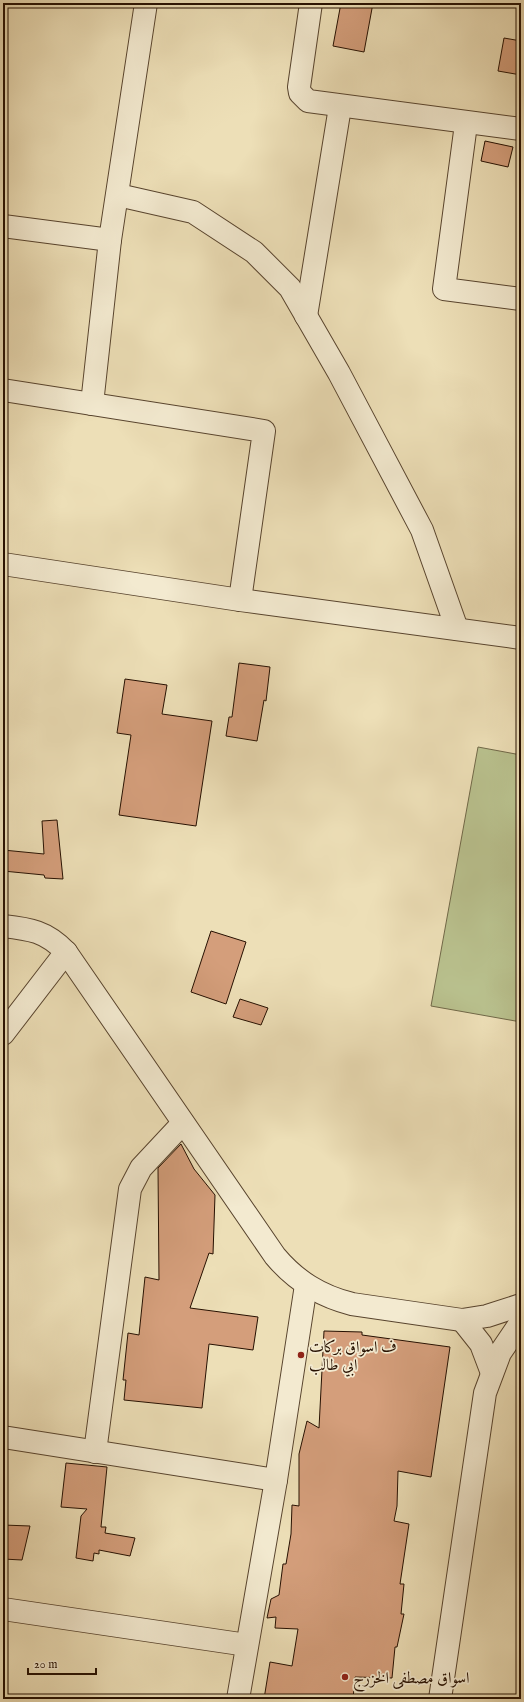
<svg xmlns="http://www.w3.org/2000/svg" width="524" height="1702" viewBox="0 0 524 1702" font-family="'IM FELL English',Amiri,serif">
	<style>
		.green { fill: #b9c18e; stroke: #706848 }
		.building { fill: #d49e7b; stroke: #261001 }
		.lines { fill: none; stroke-linecap: round; stroke-linejoin: round }
		.minor-casing { stroke: #58442e; stroke-width: 24 }
		.minor { stroke: #f3ead0; stroke-width: 22 }
		.poi-dot { fill: #8f2418; stroke: #f3ead0; stroke-width: 1.5 }
		.labels { text-anchor: middle; stroke-width: 3.5; stroke-linejoin: round; paint-order: stroke }
		.poi-label { font-size: 16px; fill: #261001; stroke: #f3ead0; text-anchor: start }
	</style>
	<rect width="100%" height="100%" fill="#eddfb7"/>
	<filter id="stains"><feTurbulence type="fractalNoise" baseFrequency=".005" numOctaves="4"/><feColorMatrix values="0 0 0 0 .2 0 0 0 0 .09 0 0 0 0 .02 0 0 0 .5 -.17"/></filter>
	<radialGradient id="worn" r=".72"><stop offset=".6" stop-color="#630" stop-opacity="0"/><stop offset="1" stop-color="#630" stop-opacity=".3"/></radialGradient>
	<!-- green -->
	<path class="green" d="M478 747 521 755V1022L431 1006Z"/>
	<!-- building -->
	<g class="building">
		<path d="M341 3H373L364 52 333 46Z"/>
		<path d="M504 38 521 41V75L498 71Z"/>
		<path d="M485 141 513 147 508 167 481 161Z"/>
		<path d="M239 663 270 667 266 701 264 700 257 741 226 736 229 717H232Z"/>
		<path d="M125 679 167 685 162 714 212 721 196 826 119 815 131 735 117 733Z"/>
		<path d="M57 820 63 879 45 878 44 875 3 871V850L44 854 42 821Z"/>
		<path d="M211 931 246 942 226 1004 191 992Z"/>
		<path d="M240 999 268 1008 261 1025 233 1017Z"/>
		<path d="M181 1144 194 1169 215 1195 213 1254 209 1253 190 1308 258 1317 253 1350 209 1344 202 1408 124 1400 126 1380H123L128 1333 139 1335 145 1277 159 1280 158 1168Z"/>
		<path d="M324 1331 362 1332V1335L450 1347 431 1477 398 1471 397 1506 394 1521 409 1524 400 1584H404L401 1614H404L397 1647H395L392 1678 355 1677 353 1699H264L270 1662 292 1666 298 1629 275 1628 276 1617 267 1618 271 1599 279 1595 283 1564H286L291 1534 292 1505 299 1506V1454L307 1421 319 1428Z"/>
		<path d="M66 1463 107 1467 101 1527H106L105 1533 135 1538 130 1556 99 1550V1554L94 1553 93 1561 76 1558 81 1516 87 1509 61 1507Z"/>
		<path d="M3 1525 30 1526 22 1560 3 1559Z"/>
	</g>
	<g class="lines">
		<!-- minor casing -->
		<g class="minor-casing">
			<g id="minor">
				<path d="M311 3 299 87 300 93 308 101 521 129"/>
				<path d="M466 124 444 289 521 299"/>
				<path d="M118 195 193 212 254 252 290 288 339 373 422 530 457 629"/>
				<path d="M3 226 110 240"/>
				<path d="M306 316 340 107"/>
				<path d="M3 390 264 431 240 600"/>
				<path d="M92 404 110 240 146 3"/>
				<path d="M3 564 240 600 521 638"/>
				<path d="M3 926C30 929 46 931 66 952L275 1256C296 1281 320 1296 352 1304L462 1320 487 1316 521 1305"/>
				<path d="M3 1034 66 952"/>
				<path d="M462 1320 481 1344 492 1373"/>
				<path d="M3 1437 276 1480"/>
				<path d="M95 1452 130 1189 141 1168 183 1123"/>
				<path d="M3 1609 247 1645"/>
				<path d="M238 1699 276 1480 306 1285"/>
				<path d="M440 1699 485 1393 500 1353 521 1322"/>
			</g>
		</g>
		<!-- minor -->
		<use href="#minor" class="minor"/>
	</g>
	<!-- markers -->
	<g class="poi-dot">
		<circle cx="301" cy="1355" r="4"/>
		<circle cx="345" cy="1677" r="4"/>
	</g>
	<g class="labels">
		<!-- poi labels -->
		<g class="poi-label">
			<text x="309" y="1352">ف اسواق بركات<tspan x="309" dy="18">ابي طالب</tspan></text>
			<text x="353" y="1683">اسواق مصطفى الخزرج</text>
		</g>
	</g>
	<!-- margin -->
	<rect width="524" height="1702" fill="none" stroke="#eddfb7" stroke-width="16"/>
	<rect x="4" y="4" width="516" height="1694" fill="none" stroke="#261001" stroke-width="2"/>
	<rect x="8" y="8" width="508" height="1686" fill="none" stroke="#261001"/>
	<!-- scale -->
	<path d="M28 1668v6h68v-6" fill="none" stroke="#261001" stroke-width="2"/>
	<text x="34" y="1668" font-size="12" fill="#261001" stroke="#f3ead0" stroke-width="3" paint-order="stroke">20 m</text>
	<rect width="100%" height="100%" filter="url(#stains)"/>
	<rect width="100%" height="100%" fill="url(#worn)"/>
</svg>
